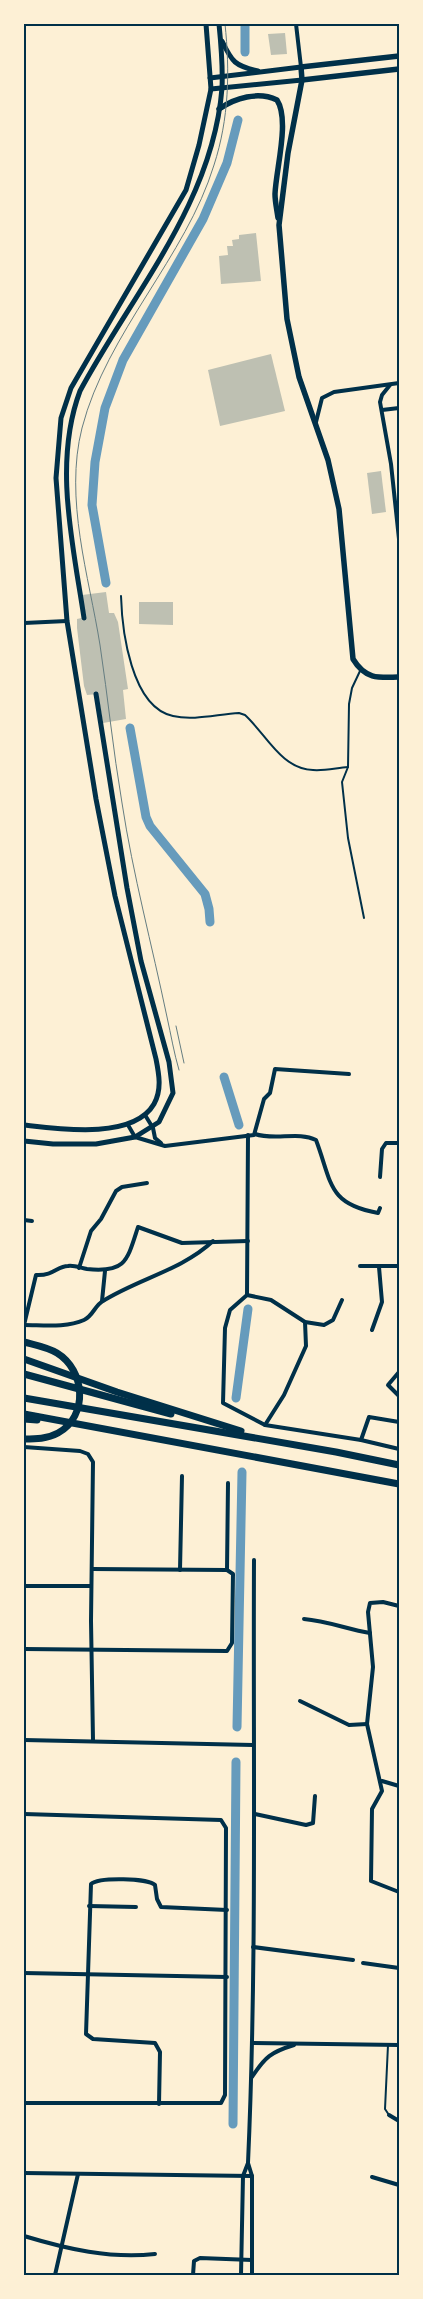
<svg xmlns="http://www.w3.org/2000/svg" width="423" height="2299" viewBox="0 0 423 2299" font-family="Figtree,sans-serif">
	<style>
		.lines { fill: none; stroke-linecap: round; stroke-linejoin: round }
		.canal { stroke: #669bbc; stroke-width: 9 }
		.building { fill: #bec0b2 }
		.service { stroke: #003049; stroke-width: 2 }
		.minor { stroke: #003049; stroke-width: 4 }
		.secondary { stroke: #003049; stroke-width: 5 }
		.primary { stroke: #003049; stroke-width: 5.5 }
		.motorway { stroke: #003049; stroke-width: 7 }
		.tram { stroke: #657d81; stroke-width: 1 }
		.neatline { fill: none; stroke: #003049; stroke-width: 2 }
	</style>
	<rect width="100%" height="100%" fill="#fdf0d5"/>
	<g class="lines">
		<!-- canal -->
		<g class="canal">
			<path d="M245 24V52"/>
			<path d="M106 583 92 505 95 462 105 408 123 360 203 219 227 163 238 120"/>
			<path d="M130 728 146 817 150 826 205 894 209 909 210 922"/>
			<path d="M224 1077 239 1125"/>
			<path d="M236 1398 248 1309"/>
			<path d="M237 1727 242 1472"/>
			<path d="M233 2124 236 1762"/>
		</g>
	</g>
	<!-- building -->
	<g class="building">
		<path d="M285 33 287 54 271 55 268 34Z"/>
		<path d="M256 233 261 281 221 284 219 256 228 255 227 246H233L232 240 239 239V235Z"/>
		<path d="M271 354 285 411 220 426 208 370Z"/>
		<path d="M381 471 386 512 372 514 367 473Z"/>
		<path d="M106 592 109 613H114L118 622 128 689 123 690 126 719 103 723 98 694 87 695 84 686 77 628V619L86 617 82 595Z"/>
		<path d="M139 602H173V625L139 624Z"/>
	</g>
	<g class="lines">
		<!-- service -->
		<g class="service">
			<path d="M121 596C122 630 131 707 173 716 194 721 218 714 239 713L245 715C266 734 281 769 313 770 324 771 336 768 348 767"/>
			<path d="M360 671 352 688 349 704 348 767 342 782 348 838 364 918"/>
			<path d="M388 2045 385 2109 389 2115"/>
		</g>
		<!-- minor -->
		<g class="minor">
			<path d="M296 24 301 67"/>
			<path d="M390 385 382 395 380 402 391 464 399 539"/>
			<path d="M382 410 399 408"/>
			<path d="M316 422 322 398 334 392 399 383"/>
			<path d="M24 623 67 621"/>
			<path d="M145 1115 153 1128 155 1138 161 1143"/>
			<path d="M128 1125 135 1137 165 1146 254 1135 264 1099 270 1093 275 1069 349 1074"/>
			<path d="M255 1134C275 1141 298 1131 316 1140 332 1182 327 1204 378 1213L380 1208"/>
			<path d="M248 1135 247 1295 230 1310 225 1328 223 1403 265 1425 284 1395 306 1346 305 1322"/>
			<path d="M380 1177 382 1149 386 1143H399"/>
			<path d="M24 1220 32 1221"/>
			<path d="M360 1266H399"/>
			<path d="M79 1268 91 1231 101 1219 116 1191 122 1187 147 1183"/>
			<path d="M247 1295 271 1300 305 1322 324 1325 333 1320 342 1300"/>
			<path d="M102 1301 105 1271"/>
			<path d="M24 1325 36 1275C54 1276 57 1266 68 1266 74 1265 81 1268 87 1269 126 1273 127 1261 138 1227L182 1243 248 1241"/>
			<path d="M24 1325C43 1325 66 1328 84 1320 93 1316 95 1305 103 1301 138 1279 182 1270 213 1241"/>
			<path d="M372 1330 382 1302 379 1267"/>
			<path d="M399 1372 388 1385 399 1396"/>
			<path d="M265 1425 361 1440 399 1449"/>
			<path d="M361 1440 369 1417 399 1422"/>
			<path d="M24 1447 80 1451 88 1454 93 1462 91 1621 93 1740"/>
			<path d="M92 1569 227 1570"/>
			<path d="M180 1570 182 1476"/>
			<path d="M227 1570 228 1483"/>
			<path d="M24 1586H91"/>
			<path d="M399 1606 383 1602 370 1603 368 1612 373 1667 367 1724 382 1791 372 1809 371 1881 399 1892"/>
			<path d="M304 1619C327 1621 347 1629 370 1633"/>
			<path d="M24 1649 227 1651 232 1643 233 1574 227 1570"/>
			<path d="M300 1701 349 1725 367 1724"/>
			<path d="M24 1740 253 1745"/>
			<path d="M382 1781 399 1786"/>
			<path d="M24 1814 221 1820 226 1828 225 2095 221 2103H24"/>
			<path d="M255 1814 306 1825 313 1823 315 1796"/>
			<path d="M89 1906 136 1907"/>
			<path d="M253 1947 353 1960"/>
			<path d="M363 1963 399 1968"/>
			<path d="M24 1973 227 1977"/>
			<path d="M252 2043 399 2045"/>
			<path d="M252 2077C265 2057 271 2052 294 2045"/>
			<path d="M159 2104 160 2052 155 2043 93 2039 86 2034 91 1884C99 1877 148 1878 155 1885L157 1899 161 1907 227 1910"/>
			<path d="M389 2115 399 2121"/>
			<path d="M24 2173 252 2176"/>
			<path d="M372 2177 399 2185"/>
			<path d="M24 2236C67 2249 110 2259 155 2254"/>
			<path d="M55 2275 78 2174"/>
			<path d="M193 2275 194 2261 200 2258 252 2260"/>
			<path d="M241 2275 243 2176 248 2163"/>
			<path d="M252 2275V2176L248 2163C257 1962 253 1761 254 1560"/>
		</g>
		<!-- secondary -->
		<g class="secondary">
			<path d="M222 41C232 62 235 66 258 71"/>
			<path d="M210 78 301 67"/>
			<path d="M211 89 302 80"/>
			<path d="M84 618C73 544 53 463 80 391 132 294 213 203 222 88 223 67 221 44 219 24"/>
			<path d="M24 1125C59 1129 133 1140 154 1104 162 1090 159 1074 156 1059L115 896 96 799 67 621 56 478 61 418 71 388 186 190 199 145 211 89 206 24"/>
			<path d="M24 1141 53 1144H96L135 1137 159 1122 173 1093 169 1062 141 961 127 888 96 694"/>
		</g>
		<!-- primary -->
		<g class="primary">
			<path d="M399 56 301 67 302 80 288 153 279 225 287 319 299 377 328 460 339 509 353 659C365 679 378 678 399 677"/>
			<path d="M302 80 399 69"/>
			<path d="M219 109C235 98 258 91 277 100 290 120 276 169 275 194 275 202 277 210 278 218"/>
		</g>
		<!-- motorway -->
		<g class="motorway">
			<path d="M24 1342C35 1345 47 1347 57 1353 85 1370 89 1416 58 1433 47 1439 36 1439 24 1439"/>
			<path d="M24 1359 117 1392 241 1431"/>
			<path d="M24 1374 171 1414"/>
			<path d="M24 1398 336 1452 399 1465"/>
			<path d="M24 1414 399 1484"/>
			<path d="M24 1419 37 1420"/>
		</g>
		<!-- tram -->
		<g class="tram">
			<path d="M176 1026 184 1063"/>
			<path d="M179 1070C174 1053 171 1035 167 1017 152 945 133 875 122 803 113 750 108 698 100 645 89 576 64 499 82 428 107 332 186 257 214 165 229 119 230 71 225 24"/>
		</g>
	</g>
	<!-- border -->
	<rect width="423" height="2299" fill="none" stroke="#fdf0d5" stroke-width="50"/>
	<rect x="25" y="25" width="373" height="2249" class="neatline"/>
</svg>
